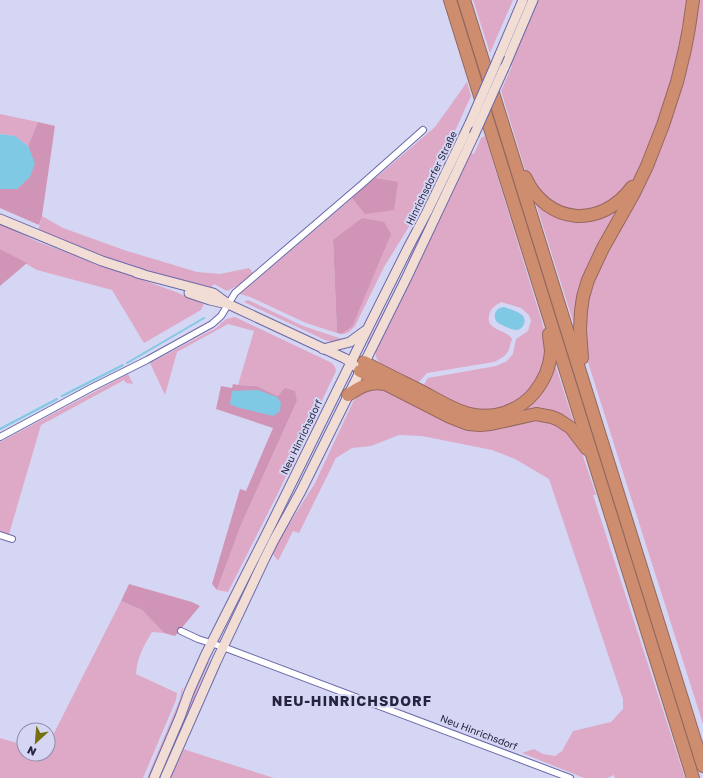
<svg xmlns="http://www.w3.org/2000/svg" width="703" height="778" viewBox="0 0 703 778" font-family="'Golos Text',sans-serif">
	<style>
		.green { fill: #dea9c6 }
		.forest { fill: #d095b6 }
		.water { fill: #80c9e5 }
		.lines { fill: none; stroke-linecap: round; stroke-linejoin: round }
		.stream { stroke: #80c9e5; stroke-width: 2 }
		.street-casing { stroke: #6b68a9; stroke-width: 8 }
		.secondary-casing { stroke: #6b68a9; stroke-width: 11 }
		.highway-casing { stroke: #94685f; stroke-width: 14 }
		.street { stroke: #fff; stroke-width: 6 }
		.secondary { stroke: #f1ddd4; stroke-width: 9 }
		.highway { stroke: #cf8d70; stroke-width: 12 }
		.secondary-bridge-casing { stroke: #6b68a9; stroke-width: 11; stroke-linecap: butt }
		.secondary-bridge { stroke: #f1ddd4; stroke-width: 9 }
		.labels { text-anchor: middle; stroke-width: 4; stroke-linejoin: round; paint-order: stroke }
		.street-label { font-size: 10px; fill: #25233f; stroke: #d5d6f3 }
		.district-label { font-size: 14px; font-weight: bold; letter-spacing: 1px; fill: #25233f; stroke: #d5d6f3 }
	</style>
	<rect width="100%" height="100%" fill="#d5d6f3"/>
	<!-- green -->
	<g class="green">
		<path d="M473 0H513L490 53Z"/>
		<path d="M538 0H688L681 47 654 138 634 178 629 186 609 205 580 213 551 204 527 176 501 91 512 66 510 65Z"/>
		<path d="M698 0H703V724L586 356 584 310 600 261 642 186Z"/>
		<path d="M467 82 471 96 434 177 410 225 384 267 355 326 349 332 344 334H341L352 327 333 240 337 333 306 323 250 297 240 294 435 127Z"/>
		<path d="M0 114 38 122 28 146 15 136 0 134Z"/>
		<path d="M485 136 542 322 547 343 545 367 521 401 497 412 466 408 423 386 428 378 496 366 507 361 513 354 516 339 528 331 531 321 529 315 521 308 501 302C496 305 490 308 489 316 486 331 506 329 512 339 508 353 508 355 494 362L427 373 418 383C410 378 380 367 377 359 375 356 376 353 376 349L470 153 474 154 481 138Z"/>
		<path d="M459 156 460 157 405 273 369 345 367 344 404 272 417 239Z"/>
		<path d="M627 198 604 240 577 334 535 201 562 218Z"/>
		<path d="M42 216 63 228 124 250 197 272 220 274 249 268 253 273 239 285 227 291 214 284 211 287 139 269 110 259 38 231Z"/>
		<path d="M0 223 38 242 176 292 204 304 201 310 144 343 112 290 37 270 0 249Z"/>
		<path d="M248 300 303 326 342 339 343 341 333 342 325 340 244 302Z"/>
		<path d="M235 317 332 363 335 367 336 371 279 491 228 592 217 590 241 525 297 401 278 396 257 386 238 385 254 331 228 324 177 352 165 395 150 363 216 328 226 319Z"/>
		<path d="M553 358 575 426 566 420H500L446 410 516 411Z"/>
		<path d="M128 374 133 384 126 383 124 380 41 425 9 534 0 531V442Z"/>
		<path d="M346 379H348L274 530 224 636 223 635Z"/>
		<path d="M385 388 450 422 528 419 559 423 580 447 596 495H593L685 778H615L614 775 607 778H584L522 753 534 749 543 754 555 756 562 751 573 731 611 722 623 709V699L549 479 515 459 492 450 422 436 399 435 371 446 352 448 336 458 299 533 293 531 278 561 272 553 284 532 315 483 353 402C362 390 372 389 385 388Z"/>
		<path d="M121 601 142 610 164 633 152 632C144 645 137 658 136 674L177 693 176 700 143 778H0V738L24 745V754H48V745Z"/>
		<path d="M207 661 209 662 197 690 192 705 161 778H159L195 688Z"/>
		<path d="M182 688H183L181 703 149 778H147L180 699Z"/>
		<path d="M184 749 189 751 274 778H170Z"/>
	</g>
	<!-- forest -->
	<g class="forest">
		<path d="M38 122 55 126 42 216 39 225 0 208V189H17L34 163 28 146Z"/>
		<path d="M375 178 398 182 394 210 365 214 352 198Z"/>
		<path d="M362 218 384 222 391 234 352 327 341 334 337 333 333 240Z"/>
		<path d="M0 249 27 263 0 286Z"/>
		<path d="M233 384 238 385 257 386 278 396 285 388 295 391 297 401 241 525 217 590 212 584 240 489 246 491 273 428 216 409 221 386 232 388Z"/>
		<path d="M129 584 192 602 200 606 175 636 164 633 142 610 121 601Z"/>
	</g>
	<!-- water -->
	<g class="water">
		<path d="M0 134 15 136 28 146 35 163 30 177 17 189H0Z"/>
		<path d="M504 307C509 309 518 311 522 315 528 320 523 331 515 330 512 330 499 324 497 322 494 319 494 312 498 309 499 308 503 307 504 307Z"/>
		<path d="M258 390 277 397 281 403 280 411 273 416 236 407 230 404 232 391Z"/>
	</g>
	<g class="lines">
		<!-- stream -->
		<g class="stream">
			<path d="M127 363 204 318"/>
			<path d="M62 396 123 365"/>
			<path d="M0 429 57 399"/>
		</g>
		<!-- street casing -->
		<g class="street-casing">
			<g id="street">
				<path d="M0 437 91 388 147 360 212 324 221 316 235 293 361 185 423 130"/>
				<path d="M0 535 12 539"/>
				<path d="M181 631 198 639 223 647 570 778"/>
			</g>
		</g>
		<!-- secondary casing -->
		<g class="secondary-casing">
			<g id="secondary">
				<path d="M500 54 523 0"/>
				<path d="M504 68 533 0"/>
				<path d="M0 219 102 261 142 274"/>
				<path d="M137 273 213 293 228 304 344 358 351 362 355 366"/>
				<path d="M189 293 210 300 223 303"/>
				<path d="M323 349 350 342 365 331"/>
				<path d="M154 778 180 717 189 692 205 656 266 535 363 338 409 246 427 212 470 123"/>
				<path d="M165 778 216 662 265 558 274 540 301 491 407 277 474 135"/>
			</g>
		</g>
		<!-- highway casing -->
		<g class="highway-casing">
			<g id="highway">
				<path d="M450 0 693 778"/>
				<path d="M464 0 703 766"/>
				<path d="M525 177C547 225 601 229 632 187"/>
				<path d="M582 358 580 330 581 311 583 297 588 280 603 248 634 193 647 166 663 125 677 82 685 49 689 28 693 0"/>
				<path d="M364 362C382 372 401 381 419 390 448 405 470 423 504 413 515 409 526 403 534 393 543 382 550 367 551 352 551 346 549 340 549 334"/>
				<path d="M360 371 450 417 468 424 480 425 491 424 536 414 552 417 559 420 571 428 587 449"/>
				<path d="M348 395C360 387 370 381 384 384"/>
			</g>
		</g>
		<!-- street -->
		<use href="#street" class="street"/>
		<!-- secondary -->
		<use href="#secondary" class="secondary"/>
		<!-- highway -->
		<use href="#highway" class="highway"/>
		<!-- secondary-bridge casing -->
		<g class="secondary-bridge-casing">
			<g id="secondary-bridge">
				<path d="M470 123 500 54"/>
				<path d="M474 135 504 68"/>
			</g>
		</g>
		<!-- secondary-bridge -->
		<use href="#secondary-bridge" class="secondary-bridge"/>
	</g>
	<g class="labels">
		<!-- street labels -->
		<g class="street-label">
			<text transform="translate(431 178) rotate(-64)" y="4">Hinrichsdorfer Straße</text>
			<text transform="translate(301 437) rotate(-64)" y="4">Neu Hinrichsdorf</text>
			<text transform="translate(479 732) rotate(21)" y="4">Neu Hinrichsdorf</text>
		</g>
		<!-- district labels -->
		<g class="district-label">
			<text x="352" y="706">NEU-HINRICHSDORF</text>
		</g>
	</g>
	<!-- north arrow -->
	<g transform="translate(36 742) rotate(206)"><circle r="19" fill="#d5d6f3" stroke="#8f8eab"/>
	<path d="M0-3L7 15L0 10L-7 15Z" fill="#777011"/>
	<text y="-6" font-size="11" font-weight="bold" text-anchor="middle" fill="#25233f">N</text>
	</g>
</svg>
